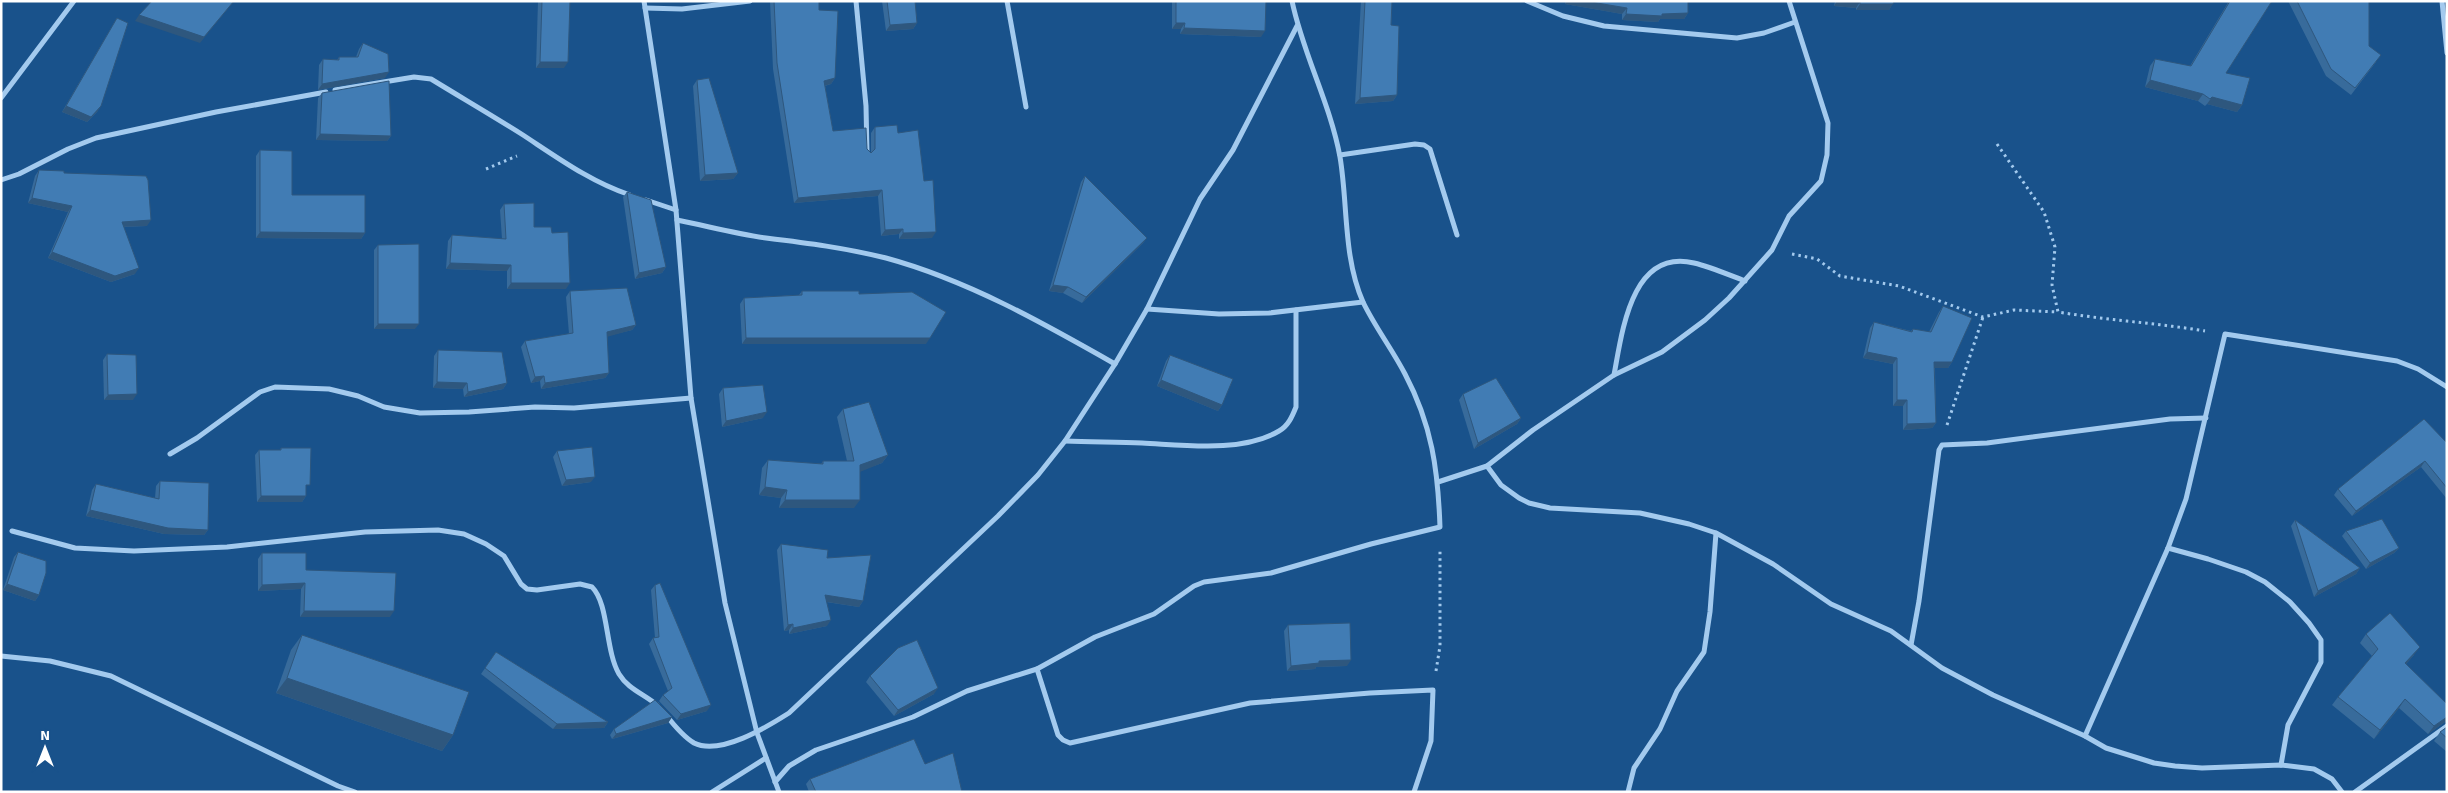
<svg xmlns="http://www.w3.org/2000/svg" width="2448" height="793" viewBox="0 0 2448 793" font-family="Signika,sans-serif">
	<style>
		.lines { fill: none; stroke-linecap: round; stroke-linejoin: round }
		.path { stroke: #a3caee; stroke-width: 3; stroke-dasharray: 2.5 4; stroke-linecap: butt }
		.street { stroke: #a3caee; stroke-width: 5 }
		.wall { fill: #386b9b }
		.shaded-wall { fill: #2e577e }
		.building { fill: #417cb4; stroke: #2e577e }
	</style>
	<rect width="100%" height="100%" fill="#19528b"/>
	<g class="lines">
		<!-- path -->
		<g class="path">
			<path d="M1997 144 2044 212 2055 247 2052 285 2058 312C2106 320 2156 323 2205 331"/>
			<path d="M486 169 517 156"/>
			<path d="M1792 254 1817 259 1840 276 1899 286 1983 317 2014 310 2058 312"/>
			<path d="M1947 425 1983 317"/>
			<path d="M1436 671 1440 646V548"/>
		</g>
		<!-- street -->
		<g class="street">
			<path d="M644 1 676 210 691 398 725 603 757 733 779 792"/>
			<path d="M856 1 866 106 867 154"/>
			<path d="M1007 1 1026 107"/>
			<path d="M1527 1 1563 16 1604 26 1737 38 1764 33 1795 22"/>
			<path d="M2442 1 2447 53"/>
			<path d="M645 8 682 9 750 1"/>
			<path d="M335 90 414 77 431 79C462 98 493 116 523 135 558 158 591 182 630 195"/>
			<path d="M1 98 74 1"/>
			<path d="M1340 155 1415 144 1424 145 1430 149 1457 235"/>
			<path d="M1 180 19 174 68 149 96 138 216 112 326 92"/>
			<path d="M646 200 676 210"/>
			<path d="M677 220C707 226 737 234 766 238 807 243 846 248 886 258 967 280 1043 323 1115 364"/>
			<path d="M1147 309 1219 314 1269 313 1363 302"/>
			<path d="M1614 375C1622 333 1631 248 1694 263 1711 267 1729 275 1745 281"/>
			<path d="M1065 441C1091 442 1117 442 1142 443 1184 445 1242 453 1279 431 1288 426 1292 417 1296 407V310"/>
			<path d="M170 454 197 438 260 392 275 387 329 389 358 396 384 407 420 413 469 412 535 407 574 408 691 398"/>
			<path d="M1487 466 1501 485 1519 498 1529 503 1550 508 1640 513 1689 524 1716 533 1773 564 1831 604 1891 631 1942 668 1993 695 2085 736 2106 748 2154 763 2175 766 2202 768 2281 765 2314 769 2332 779 2342 792"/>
			<path d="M1438 482 1487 466 1533 430 1614 375 1662 352 1705 320 1729 298 1772 250 1789 216 1821 181 1827 155 1828 123 1789 1"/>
			<path d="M12 531 75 548 134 551 227 547 365 532 438 530 464 534 486 544 504 556 521 584 527 589 537 590 580 584 592 587C609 604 605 650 619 674 628 689 644 694 657 705"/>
			<path d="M2168 548 2208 559 2246 572 2265 582 2290 602 2309 623 2321 640V662L2288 725 2281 765"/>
			<path d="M1911 645 1919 601 1939 450 1942 445 1987 443 2170 419 2206 418"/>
			<path d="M1 656 50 661 111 676 338 786 355 792"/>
			<path d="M1037 669 1058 735 1063 740 1070 743 1250 703 1370 693 1433 690 1431 741 1414 792"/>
			<path d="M666 715C673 724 684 737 694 743 720 756 767 727 789 713L998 516 1038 475 1065 441 1115 364 1147 309 1200 199 1233 150 1297 26"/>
			<path d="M2085 736 2168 548 2186 499 2225 334 2397 361 2418 369 2447 387"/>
			<path d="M775 782 789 766 816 750 913 717 967 691 1037 669 1095 637 1154 614 1194 586 1204 582 1271 573 1371 544 1440 527C1438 470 1432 425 1405 374 1392 349 1375 327 1363 302 1343 257 1348 204 1340 157 1330 103 1303 54 1292 1"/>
			<path d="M712 792 766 758"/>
			<path d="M1628 792 1634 768 1660 729 1677 691 1704 652 1710 612 1716 533"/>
			<path d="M2355 792 2447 726"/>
		</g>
	</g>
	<!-- wall -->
	<g class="wall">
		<path d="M538 1H570L564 68H536Z"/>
		<path d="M770 1H819V10L835 78 831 84 825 86 833 131 867 149 871 153V133L875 127 898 133 924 181 932 238 899 239V234L881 236 878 196 794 203 773 69Z"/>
		<path d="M882 1H915L917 23 913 29 886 31Z"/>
		<path d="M1172 1H1266L1261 37 1180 34 1181 29H1172Z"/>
		<path d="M1361 1H1392L1391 25 1397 95 1393 101 1355 104Z"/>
		<path d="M1566 1H1688V13L1684 19H1660L1658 22 1622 20V14L1565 4Z"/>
		<path d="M1835 1H1894L1889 10H1856V8L1834 6Z"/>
		<path d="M2229 1H2272L2226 73 2242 105 2237 112 2207 104 2205 106 2198 101 2145 87 2150 66 2155 59 2190 66Z"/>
		<path d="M2288 1H2369V46L2376 62 2351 95 2326 76Z"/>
		<path d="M117 18 101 106 97 112 87 122 62 112Z"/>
		<path d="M363 43 385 78 318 90 319 65 323 59 337 60 339 57H356L359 49Z"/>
		<path d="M697 80 738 173 733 179 700 181 693 86Z"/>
		<path d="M322 93 391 136 387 141 316 140 318 98Z"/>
		<path d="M260 150 292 195 365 233 361 239 256 238V156Z"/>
		<path d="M39 170 64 173 147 226 124 227 135 274 111 282 48 258 68 212 28 203 35 176Z"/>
		<path d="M1085 176 1147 238 1143 243 1082 303 1063 293 1049 291 1081 182Z"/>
		<path d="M627 192 666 267 662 273 635 279 623 197Z"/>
		<path d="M504 204 534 227 552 233 566 289H507V271L446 269 448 241 452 235 502 239 500 210Z"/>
		<path d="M378 245 415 329H374V250Z"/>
		<path d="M570 291 636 325 632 330 607 336 609 373 605 378 541 389 540 381 531 383 521 347 525 341 569 334 566 297Z"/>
		<path d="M802 291 859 294 926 344H742L740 304 744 298 799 295Z"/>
		<path d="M1943 306 1952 362 1948 368H1935L1936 423 1932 428 1903 430V406H1893V364L1863 358 1870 328 1874 322 1911 331 1913 329 1929 332 1939 312Z"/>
		<path d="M438 350 507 383 503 389 464 397 463 389 433 388 434 356Z"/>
		<path d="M107 354 133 400H104L103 360Z"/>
		<path d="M1170 355 1222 405 1218 411 1157 386 1166 361Z"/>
		<path d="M723 388 763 418 722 427 719 394Z"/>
		<path d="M1463 394 1521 418 1517 424 1474 449 1459 400Z"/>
		<path d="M843 409 888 455 882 463 860 471 854 508H779L781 498 759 495 762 468 768 460 821 464 823 461H847L837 417Z"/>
		<path d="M2447 443V499L2421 467 2352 516 2334 495 2338 489Z"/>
		<path d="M281 448 306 491V496L302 502H257L255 455 259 450H280Z"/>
		<path d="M557 451 591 482 562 486 553 457Z"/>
		<path d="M160 481 208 530 204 535 164 534 86 516 92 490 96 484 155 498 156 486Z"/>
		<path d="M2295 520 2360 568 2356 574 2314 597 2291 526Z"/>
		<path d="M2346 531 2399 548 2394 553 2366 569 2342 536Z"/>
		<path d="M781 544 827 558 863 601 859 607 826 602 827 626 789 634V630L784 631 777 550Z"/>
		<path d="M18 552 39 595 35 601 3 590 14 557Z"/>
		<path d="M262 553 306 570 390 617H300L301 589 258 591V559Z"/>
		<path d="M655 585 707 711 677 720 659 701 663 695 668 691 649 644 653 638H655L651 590Z"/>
		<path d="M1288 625 1347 666 1316 667 1315 669 1287 671 1284 631Z"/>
		<path d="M2366 634 2414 655 2406 664 2445 722 2428 734 2399 708 2374 739 2332 705 2338 697 2372 656 2360 643Z"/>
		<path d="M302 635 453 735 442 751 276 693 291 650Z"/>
		<path d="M496 652 608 722 604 728 553 729 481 674Z"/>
		<path d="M870 676 934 694 894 716 866 682Z"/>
		<path d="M672 717 668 723 612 739 610 735 614 729Z"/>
		<path d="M2447 727V752L2434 741 2440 732Z"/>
		<path d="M925 764 962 792H809L806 784 810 779Z"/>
	</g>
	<!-- shaded-wall -->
	<g class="shaded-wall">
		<path d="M234 1 200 43 135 21 139 15Z"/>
		<path d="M1567 1H1585L1627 8 1622 14 1565 4Z"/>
		<path d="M1837 1H1853L1860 2 1856 8 1834 6Z"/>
		<path d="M1860 4H1893L1889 10H1856Z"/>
		<path d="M1688 13 1684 19H1660L1658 22 1622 20 1626 14Z"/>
		<path d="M917 23 913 29 886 31 890 25Z"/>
		<path d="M1176 23H1185L1181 29H1172Z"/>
		<path d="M1184 28 1265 31 1261 37 1180 34Z"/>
		<path d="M540 62H568L564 68H536Z"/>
		<path d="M389 72 385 78 318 90 322 84Z"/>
		<path d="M835 78 831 84 820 87 824 81Z"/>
		<path d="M2150 80 2203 94 2198 101 2145 87Z"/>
		<path d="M1397 95 1393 101 1355 104 1360 98Z"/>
		<path d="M2212 97 2242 105 2237 112 2207 104Z"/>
		<path d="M66 106H101L97 112 87 122 62 112Z"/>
		<path d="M320 134 391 136 387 141 316 140Z"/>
		<path d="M738 173 733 179 700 181 705 175Z"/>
		<path d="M882 190 878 196 794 203 798 198Z"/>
		<path d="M32 198 72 206 68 212 28 203Z"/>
		<path d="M151 220 147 226 118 227 122 222Z"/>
		<path d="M903 229 899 234 881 236 885 230Z"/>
		<path d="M260 232 365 233 361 239 256 238Z"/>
		<path d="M936 232 932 238 899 239 903 233Z"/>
		<path d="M1147 238 1143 243 1082 303 1086 297Z"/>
		<path d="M52 252 139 268 135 274 111 282 48 258Z"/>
		<path d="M450 263 511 265 507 271 446 269Z"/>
		<path d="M666 267 662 273 635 279 639 273Z"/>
		<path d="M511 283H570L566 289H507Z"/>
		<path d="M1053 285 1068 287 1063 293 1049 291Z"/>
		<path d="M378 324H419L415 329H374Z"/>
		<path d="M636 325 632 330 603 338 607 332Z"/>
		<path d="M746 338H930L926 344H742Z"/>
		<path d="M1867 352 1897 358 1893 364 1863 358Z"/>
		<path d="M1934 362H1952L1948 368H1930Z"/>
		<path d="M609 373 605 378 541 389 545 383Z"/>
		<path d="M544 376 540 381 531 383 535 377Z"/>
		<path d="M1161 380 1222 405 1218 411 1157 386Z"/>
		<path d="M437 382 467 383 463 389 433 388Z"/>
		<path d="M507 383 503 389 464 397 468 392Z"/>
		<path d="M137 394 133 400H104L108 395Z"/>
		<path d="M1897 400H1907L1903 406H1893Z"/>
		<path d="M767 412 763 418 722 427 726 421Z"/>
		<path d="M1521 418 1517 424 1474 449 1478 443Z"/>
		<path d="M1936 423 1932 428 1903 430 1907 424Z"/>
		<path d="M888 455 882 463 855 474 860 465Z"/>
		<path d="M2425 461 2421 467 2352 516 2356 511Z"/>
		<path d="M595 477 591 482 562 486 566 480Z"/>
		<path d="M765 487 787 490 781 498 759 495Z"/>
		<path d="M261 496H306L302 502H257Z"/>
		<path d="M785 500H860L854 508H779Z"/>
		<path d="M90 510 208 530 204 535 164 534 86 516Z"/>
		<path d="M2399 548 2394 553 2366 569 2370 563Z"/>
		<path d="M2360 568 2356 574 2314 597 2318 591Z"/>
		<path d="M305 583 301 589 258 591 262 585Z"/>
		<path d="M7 584 39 595 35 601 3 590Z"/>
		<path d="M825 595 863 601 859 607 821 601Z"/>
		<path d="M304 611H394L390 617H300Z"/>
		<path d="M831 620 827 626 789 634 793 628Z"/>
		<path d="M793 624 789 630 784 631 788 625Z"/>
		<path d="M2420 647 2414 655 2399 672 2405 663Z"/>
		<path d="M1351 660 1347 666 1316 667 1315 669 1287 671 1291 666 1319 661Z"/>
		<path d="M287 678 453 735 442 751 276 693Z"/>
		<path d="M938 688 934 694 894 716 898 710Z"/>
		<path d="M2405 699 2399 708 2374 739 2380 730Z"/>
		<path d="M711 705 707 711 677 720 681 714Z"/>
		<path d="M672 717 668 723 612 739 616 734Z"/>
		<path d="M2447 717V723L2445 722 2428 734 2434 726Z"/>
		<path d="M608 722 604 728 553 729 557 724Z"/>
	</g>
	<!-- building -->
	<g class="building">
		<path d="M152 1H234L204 37 139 15Z"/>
		<path d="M542 1H570L568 62H540Z"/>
		<path d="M774 1H819V10L838 11 835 78 824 81 833 131 866 128 867 149 871 153 875 149V127L897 125 898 133 918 130 924 181 933 180 936 232 903 233V229L885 230 882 190 798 198 777 63Z"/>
		<path d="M887 1H915L917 23 890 25Z"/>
		<path d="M1176 1H1266L1265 31 1184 28 1185 23H1176Z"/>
		<path d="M1365 1H1392L1391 25 1399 26 1397 95 1360 98Z"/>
		<path d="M1585 1H1688V13L1662 14V16L1626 14 1627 8Z"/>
		<path d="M1853 1H1894L1893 4H1860V2Z"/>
		<path d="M2230 1H2272L2226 73 2250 78 2242 105 2212 97 2210 99 2203 94 2150 80 2155 59 2191 66Z"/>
		<path d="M2297 1H2369V46L2381 55 2355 88 2331 69Z"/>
		<path d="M117 18 128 23 101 106 91 117 66 106Z"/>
		<path d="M363 43 388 54 389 72 322 84 323 59 339 60V57H358Z"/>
		<path d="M709 78 738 173 705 175 697 80Z"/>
		<path d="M389 81 391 136 320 134 322 93Z"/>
		<path d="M260 150 292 151V195H365V233L260 232Z"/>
		<path d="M39 170 64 171V173L146 176 148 180 151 220 122 222 139 268 115 276 52 252 72 206 32 198Z"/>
		<path d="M1085 176 1147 238 1086 297 1068 287 1053 285Z"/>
		<path d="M627 192 651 200 666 267 639 273Z"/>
		<path d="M534 203V227H551L552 233 568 232 570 283H511V265L450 263 452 235 506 239 504 204Z"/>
		<path d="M419 244V324H378V245Z"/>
		<path d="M627 288 636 325 607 332 609 373 545 383 544 376 535 377 525 341 573 333 570 291Z"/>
		<path d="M802 291H859V294L912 292 946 312 930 338H746L744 298 802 295Z"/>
		<path d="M1943 306 1972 318 1952 362H1934L1936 423 1907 424V400H1897V358L1867 352 1874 322 1912 332 1913 329 1931 332Z"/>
		<path d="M438 350 502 352 507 383 468 392 467 383 437 382Z"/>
		<path d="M107 354 136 355 137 394 108 395Z"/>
		<path d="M1170 355 1233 379 1222 405 1161 380Z"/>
		<path d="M1496 378 1521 418 1478 443 1463 394Z"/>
		<path d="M763 385 767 412 726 421 723 388Z"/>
		<path d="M869 402 888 455 860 465V500H785L787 490 765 487 768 460 823 464V461H854L843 409Z"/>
		<path d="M2424 419 2447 443V488L2425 461 2356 511 2338 489Z"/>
		<path d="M592 447 595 477 566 480 557 451Z"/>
		<path d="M281 448H311L310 485H306V496H261L259 450H281Z"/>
		<path d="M160 481 209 483 208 530 168 528 90 510 96 484 159 499Z"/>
		<path d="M2382 519 2399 548 2370 563 2346 531Z"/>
		<path d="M2295 520 2360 568 2318 591Z"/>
		<path d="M781 544 828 550 827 558 871 555 863 601 825 595 831 620 793 628V624L788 625Z"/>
		<path d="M18 552 46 561V573L39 595 7 584Z"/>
		<path d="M262 553H306V570L396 573 394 611H304L305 583 262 585Z"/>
		<path d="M660 583 711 705 681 714 663 695 672 688 653 638 659 637 655 585Z"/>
		<path d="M2390 613 2420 647 2405 663 2447 704V717L2434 726 2405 699 2380 730 2338 697 2378 649 2366 634Z"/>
		<path d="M1350 623 1351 660 1319 661V663L1291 666 1288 625Z"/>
		<path d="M302 635 469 692 453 735 287 678Z"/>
		<path d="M917 640 938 688 898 710 870 676 898 648Z"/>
		<path d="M496 652 608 722 557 724 485 668Z"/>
		<path d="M655 700 672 717 616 734 614 729Z"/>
		<path d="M2447 727V738L2440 732Z"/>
		<path d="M914 739 925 764 953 753 962 792H816L810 779Z"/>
	</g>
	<!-- border -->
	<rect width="2448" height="793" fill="none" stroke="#ffffff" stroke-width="5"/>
	<!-- north arrow -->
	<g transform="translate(45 748)" stroke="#19528b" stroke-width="4" paint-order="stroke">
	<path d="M0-4L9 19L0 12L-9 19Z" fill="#ffffff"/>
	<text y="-8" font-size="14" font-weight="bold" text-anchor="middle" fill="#ffffff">N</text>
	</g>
</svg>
